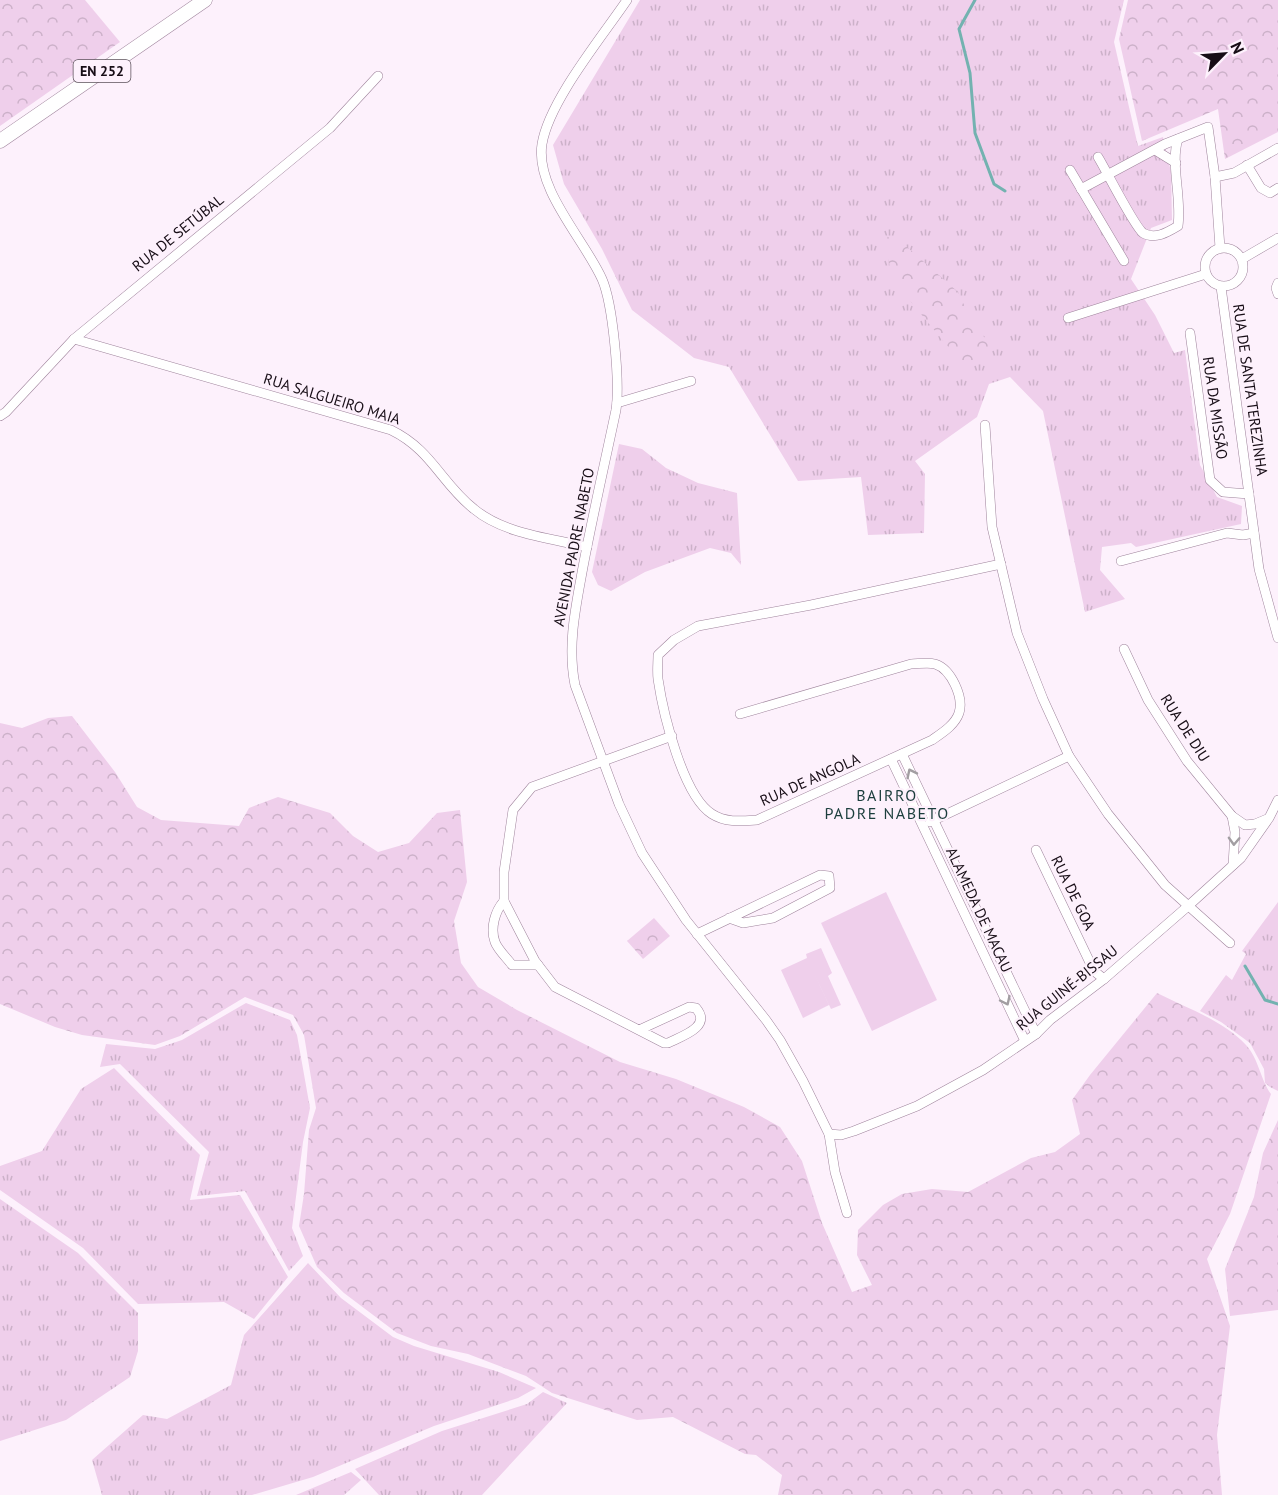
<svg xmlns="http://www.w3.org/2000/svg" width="1278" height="1495" viewBox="0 0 1278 1495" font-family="'PT Sans',sans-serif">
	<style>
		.grass { fill: url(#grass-tufts) }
		.forest { fill: url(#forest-crowns) }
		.pitch { fill: #efcfeb }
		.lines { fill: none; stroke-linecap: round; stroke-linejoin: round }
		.stream { stroke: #73b2b0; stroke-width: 3 }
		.street-casing { stroke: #9f849c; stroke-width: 10 }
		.primary-casing { stroke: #9f849c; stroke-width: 15 }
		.street { stroke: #fff; stroke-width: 9 }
		.primary { stroke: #fff; stroke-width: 14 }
		.oneway { stroke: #a29ea2 }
		.labels { text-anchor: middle; stroke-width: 4.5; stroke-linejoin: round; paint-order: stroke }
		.shield { fill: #fdf1fc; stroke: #5c515b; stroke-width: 1.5 }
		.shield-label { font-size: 14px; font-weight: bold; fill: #170d16 }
		.street-label { font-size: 15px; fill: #170d16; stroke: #fdf1fc }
		.neighbourhood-label { font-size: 16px; letter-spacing: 1.5px; fill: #1c3e3d; stroke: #fdf1fc }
	</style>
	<defs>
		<pattern id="grass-tufts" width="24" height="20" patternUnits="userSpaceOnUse" patternTransform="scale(1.5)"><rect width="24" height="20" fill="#efcfeb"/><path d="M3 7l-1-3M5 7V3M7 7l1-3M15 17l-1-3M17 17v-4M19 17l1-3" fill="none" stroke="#ccb1c9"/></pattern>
		<pattern id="forest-crowns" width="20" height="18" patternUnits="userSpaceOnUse" patternTransform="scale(1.5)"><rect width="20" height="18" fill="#efcfeb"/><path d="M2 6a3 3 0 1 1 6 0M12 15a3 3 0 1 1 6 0" fill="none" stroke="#ccb1c9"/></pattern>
	</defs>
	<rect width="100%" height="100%" fill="#fdf1fc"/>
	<!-- grass -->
	<g class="grass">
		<path d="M640 0H1124L1114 42 1138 146 1163 137 1171 172 1172 220 1151 228 1131 279 1155 315 1174 353 1185 350 1200 465 1217 497 1242 506 1241 524 1136 547 1131 543 1102 547 1100 570 1125 599 1085 612 1043 411 1010 377 989 384 977 417 915 461 925 474 924 533 868 535 861 477 798 481 729 367 694 358 632 310 602 249 564 184 553 145Z"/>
		<path d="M619 444 642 449 666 468 698 483 737 493 741 565 731 553 710 548 645 572 611 591 598 585 592 572Z"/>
		<path d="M1278 902V1091L1270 1087 1265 1083 1264 1069 1250 1043 1221 1022 1200 1011 1226 975 1232 980 1246 954 1242 951Z"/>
		<path d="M246 1003 290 1020 297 1035 310 1108 303 1142 292 1228 303 1256 289 1271 245 1191 197 1196 209 1152 120 1064 100 1067 106 1044 155 1049 182 1040Z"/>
		<path d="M114 1068 200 1155 190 1200 240 1195 288 1277 254 1319 224 1302 138 1304 83 1248 0 1190V1166L42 1151 81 1089Z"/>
		<path d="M0 1199 78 1253 138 1313V1351L130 1377 66 1420 0 1441Z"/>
		<path d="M308 1263 341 1298 393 1337 414 1346 499 1372 536 1388 518 1398 434 1426 313 1477 252 1495H102L92 1460 143 1415 167 1419 231 1385 244 1335Z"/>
		<path d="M543 1392 567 1403 482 1495H379L355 1469 442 1431 527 1404Z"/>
		<path d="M351 1472 361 1480 344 1495H296Z"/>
	</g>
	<!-- forest -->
	<g class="forest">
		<path d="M0 0H85L120 42 0 126Z"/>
		<path d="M1128 0H1278V132L1225 159 1218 109 1142 141 1119 39Z"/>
		<path d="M884 235 907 247 958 292 972 322 993 348 964 366 892 279Z"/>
		<path d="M72 716 115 772 137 807 161 820 239 826 249 808 278 797 330 813 353 836 378 852 409 843 437 813 460 810 467 882 454 921 461 963 478 987 517 1010 620 1062 676 1079 744 1107 780 1127 802 1161 822 1223 852 1292 872 1285 857 1255 858 1230 883 1205 902 1194 932 1189 968 1192 1031 1158 1055 1152 1080 1134 1072 1100 1090 1075 1157 993C1186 1008 1223 1020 1246 1045 1259 1059 1260 1079 1271 1094L1230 1214 1207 1259 1230 1326 1217 1435 1222 1495H778L782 1475 756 1455 745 1454 673 1417 637 1420 552 1393 526 1376 468 1354 431 1346 397 1333 344 1293 317 1267 299 1226 304 1194 309 1130 316 1108 304 1035 293 1015 245 997 180 1036 155 1045 82 1035 55 1027 0 1004V723L22 728 48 718Z"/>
		<path d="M654 918 670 936 643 959 627 941Z"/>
		<path d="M1278 1120V1310L1230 1316 1225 1269 1254 1197 1263 1153Z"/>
	</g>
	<!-- pitch -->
	<g class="pitch">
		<path d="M886 892 937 1000 872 1031 821 923Z"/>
		<path d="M821 948 832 973 828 976 841 1005 831 1009 810 965 829 1005 803 1018 781 970 807 958 806 954Z"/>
	</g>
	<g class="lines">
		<!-- stream -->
		<g class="stream">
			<path d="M975 0 959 29 970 73 975 133 994 184 1005 191"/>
			<path d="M1245 966 1265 1000 1278 1004"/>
		</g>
		<!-- street casing -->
		<g class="street-casing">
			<g id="street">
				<path d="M627 0C602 37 549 101 542 144 535 189 584 239 602 279 613 304 620 382 616 410 605 462 593 514 583 567 576 606 567 645 575 685L619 804 642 853 686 920 766 1020 780 1040 803 1081 829 1134 835 1172 847 1213"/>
				<path d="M1155 150 1176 163"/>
				<path d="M1098 157C1106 170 1134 226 1143 233 1155 240 1168 232 1178 226 1182 198 1170 163 1178 139"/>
				<path d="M1247 165 1261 188 1270 193 1278 188"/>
				<path d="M1070 170 1124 261"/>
				<path d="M1215 177 1234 173 1278 148"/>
				<path d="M1081 189 1165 144 1208 127 1215 177 1220 248"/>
				<circle cx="1224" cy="267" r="19"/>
				<path d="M1242 259 1278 238"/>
				<path d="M1278 283 1276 288 1278 294"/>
				<path d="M1221 287 1259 569 1278 638"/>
				<path d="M1068 318 1206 274"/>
				<path d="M1190 333 1210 480 1223 492 1249 494"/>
				<path d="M74 339 391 430C432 450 441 483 474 509 504 534 550 538 587 547"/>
				<path d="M617 403 691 381"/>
				<path d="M0 416 6 412 74 339 330 128 378 76"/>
				<path d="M985 425 992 527 1017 633 1043 699 1069 756 1108 814 1165 885 1230 943"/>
				<path d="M1121 561 1227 533 1243 535 1254 533"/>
				<path d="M1124 649 1148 700 1187 761 1232 816 1245 825 1255 824 1267 819"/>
				<path d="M740 714 911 664C918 664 928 662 935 664 951 669 964 697 959 713 955 725 942 733 932 740L757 820C742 821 726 823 712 814 683 796 663 713 658 679 657 671 658 663 658 655L674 640 698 626 811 605 1001 564"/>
				<path d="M902 754 1036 1034"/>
				<path d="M891 759 1025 1041"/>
				<path d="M1232 816 1235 832 1233 865"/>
				<path d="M930 822 1069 756"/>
				<path d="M1036 850 1094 971 1104 979"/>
				<path d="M504 901C495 911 490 928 495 942 498 950 507 958 512 965H538"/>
				<path d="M697 934 820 875 829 876 830 888 773 918 743 923 729 918"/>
				<path d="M639 1030 689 1007 696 1008C712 1027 682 1036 668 1043H664L555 987 535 961 504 901V872L513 810 532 787 672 736"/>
				<path d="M829 1134 841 1135 854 1131 917 1106 983 1070 1036 1034 1050 1020 1104 979 1187 907 1241 858 1269 818 1278 800"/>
			</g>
		</g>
		<!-- primary casing -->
		<g class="primary-casing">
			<path id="primary" d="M0 141 205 0"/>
		</g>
		<!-- street -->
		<use href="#street" class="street"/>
		<!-- primary -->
		<use href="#primary" class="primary"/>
	</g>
	<!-- one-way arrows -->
	<defs><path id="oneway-chevron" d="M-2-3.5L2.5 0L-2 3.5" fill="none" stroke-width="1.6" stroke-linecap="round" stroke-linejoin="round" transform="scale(1.5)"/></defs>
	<g class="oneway">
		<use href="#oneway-chevron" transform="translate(911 773) rotate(-116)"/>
		<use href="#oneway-chevron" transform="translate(1234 841) rotate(92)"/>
		<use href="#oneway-chevron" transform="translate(1006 1001) rotate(65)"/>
	</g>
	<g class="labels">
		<!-- shield labels -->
		<rect class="shield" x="73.5" y="60" width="57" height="22" rx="4.5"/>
		<g class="shield-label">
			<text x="102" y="76">EN 252</text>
		</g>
		<!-- street labels -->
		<g class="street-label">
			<text transform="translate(178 233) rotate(-39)" y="5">RUA DE SETÚBAL</text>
			<text transform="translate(1250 390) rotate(82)" y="5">RUA DE SANTA TEREZINHA</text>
			<text transform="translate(332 399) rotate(17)" y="5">RUA SALGUEIRO MAIA</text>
			<text transform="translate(1215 408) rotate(82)" y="5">RUA DA MISSÃO</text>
			<text transform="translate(574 547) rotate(-79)" y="5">AVENIDA PADRE NABETO</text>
			<text transform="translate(1185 728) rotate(57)" y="5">RUA DE DIU</text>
			<text transform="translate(810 780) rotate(-24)" y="5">RUA DE ANGOLA</text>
			<text transform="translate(1073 893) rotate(64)" y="5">RUA DE GOA</text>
			<text transform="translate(979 910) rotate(65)" y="5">ALAMEDA DE MACAU</text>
			<text transform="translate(1067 988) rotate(-39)" y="5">RUA GUINÉ-BISSAU</text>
		</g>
		<!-- neighbourhood labels -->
		<g class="neighbourhood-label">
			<text x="887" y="801">BAIRRO<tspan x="887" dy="18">PADRE NABETO</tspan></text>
		</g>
	</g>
	<!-- north arrow -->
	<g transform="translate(1224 54) rotate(65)" stroke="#fdf1fc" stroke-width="4.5" paint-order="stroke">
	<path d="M0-4.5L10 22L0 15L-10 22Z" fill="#170d16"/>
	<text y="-9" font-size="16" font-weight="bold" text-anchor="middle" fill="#170d16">N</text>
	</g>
</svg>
